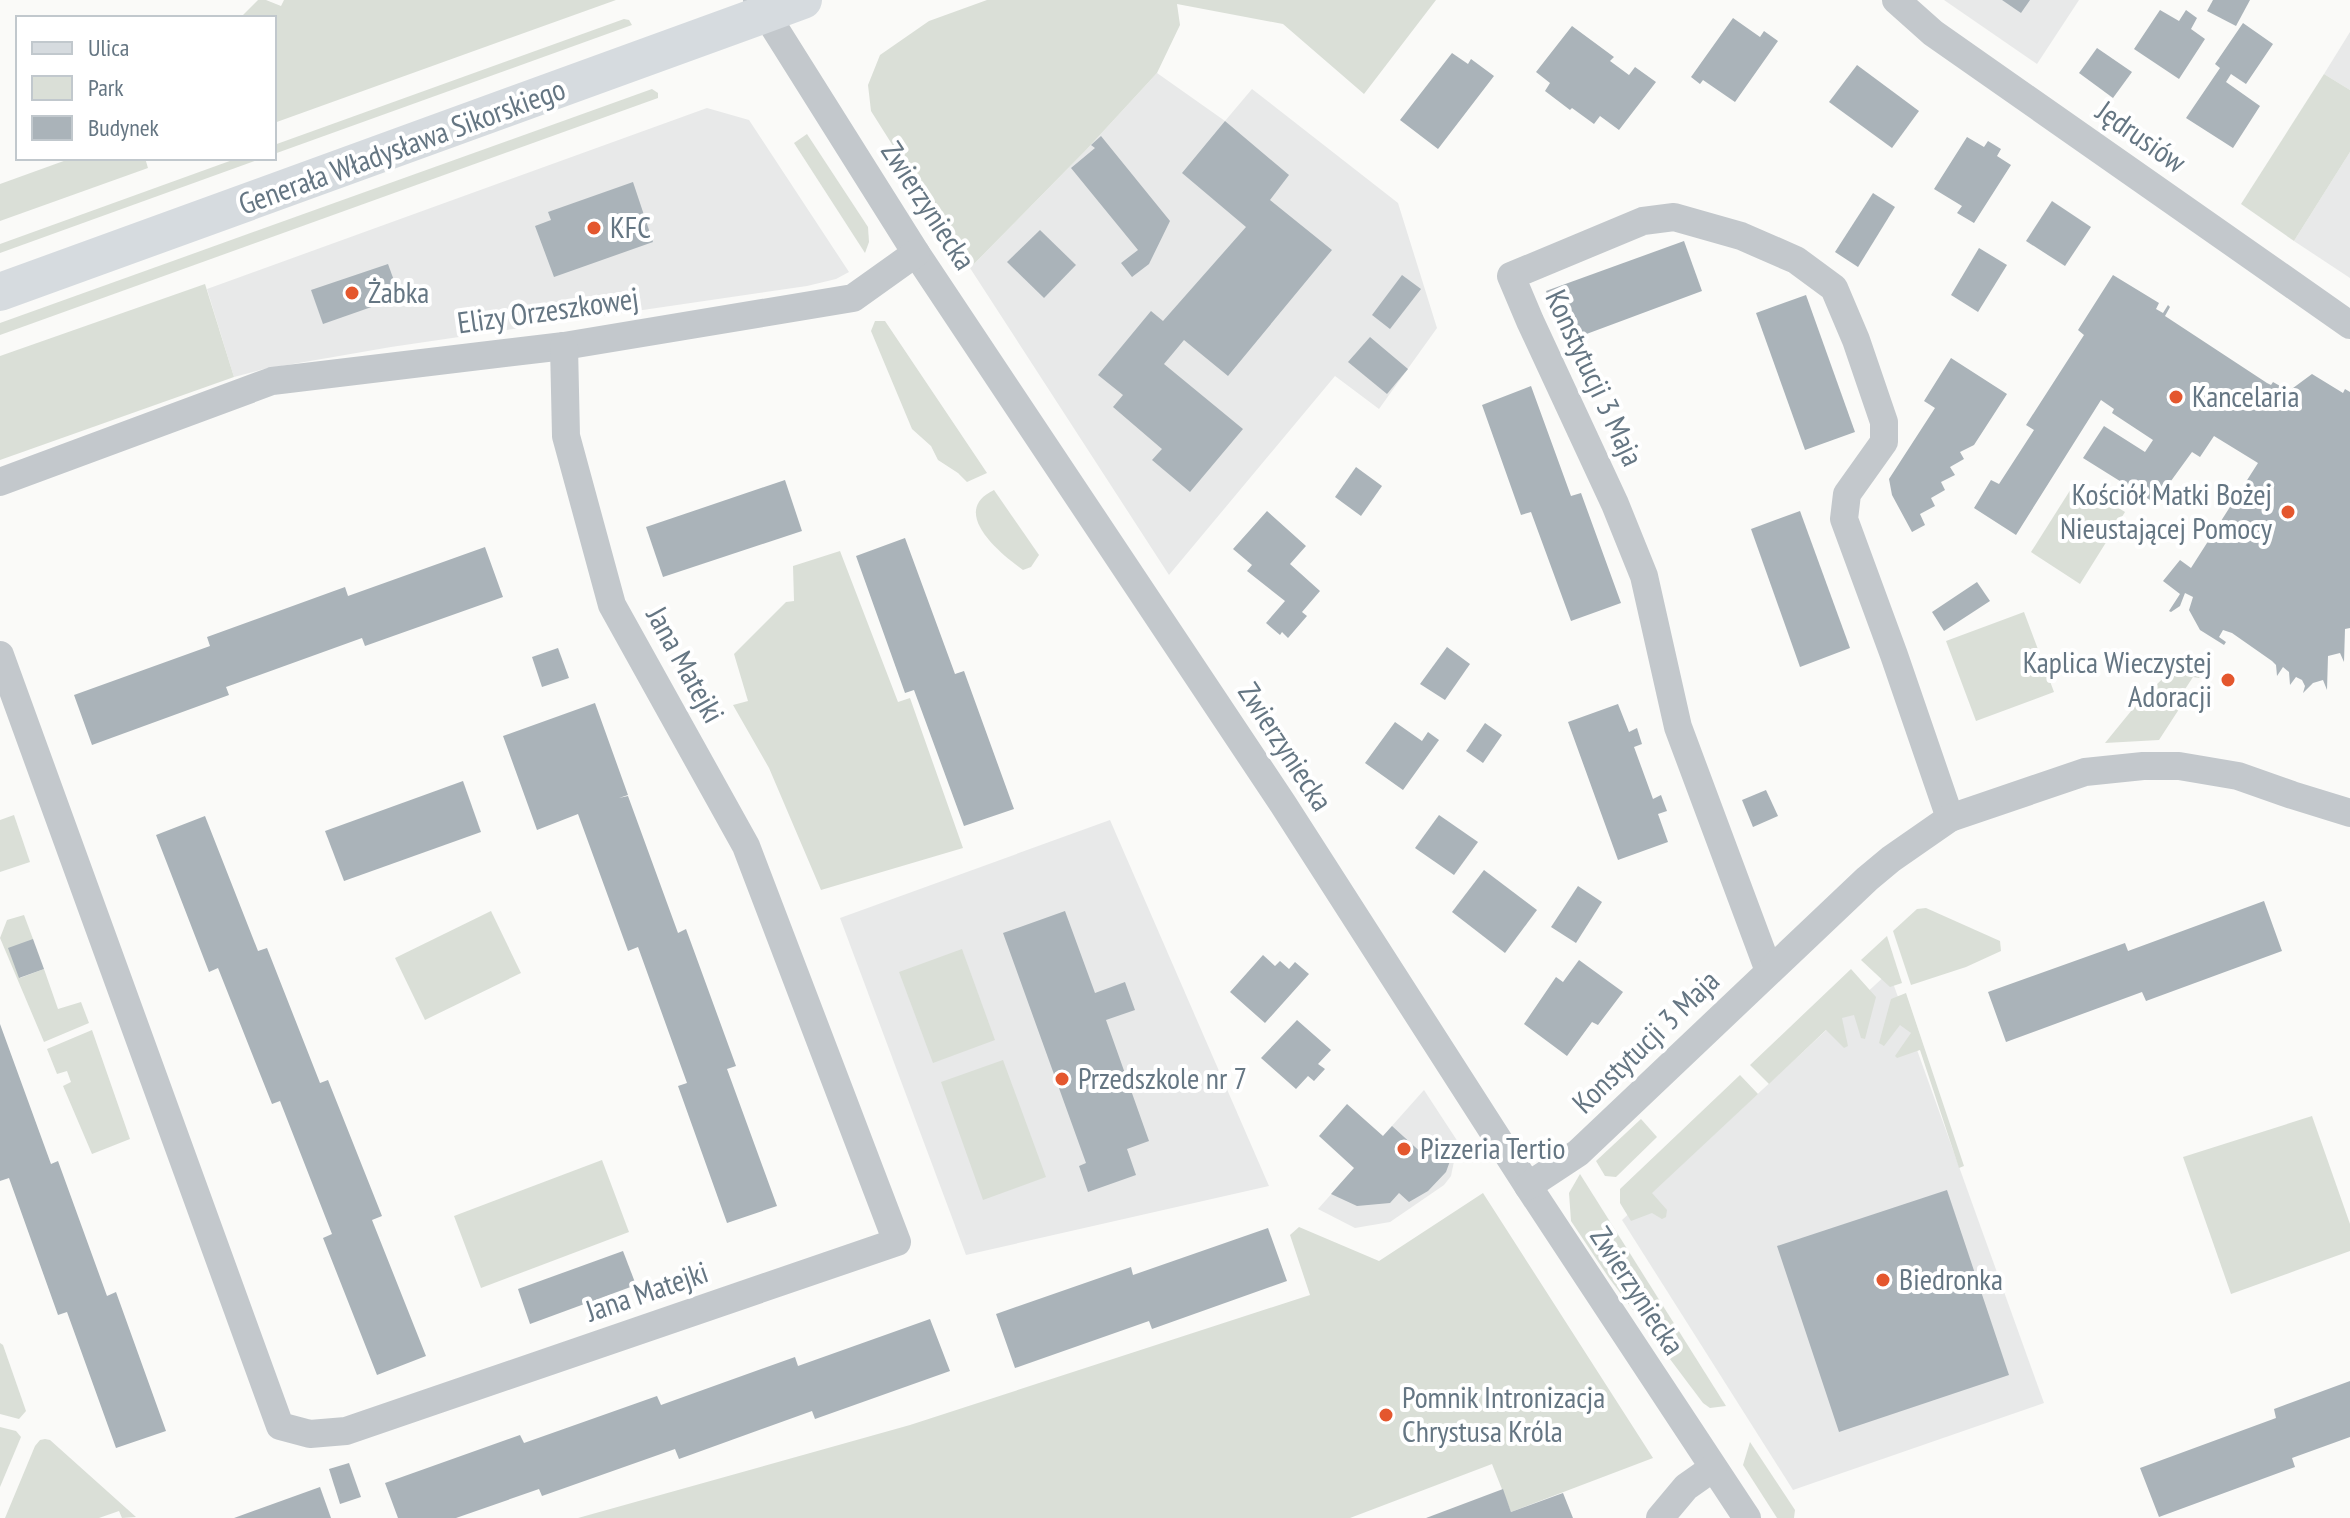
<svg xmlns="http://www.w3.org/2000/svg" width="2350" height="1518" viewBox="0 0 2350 1518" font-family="'PT Sans Narrow',sans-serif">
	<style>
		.built { fill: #e8e9e9 }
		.green { fill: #dadfd7 }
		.building { fill: #aab3b9 }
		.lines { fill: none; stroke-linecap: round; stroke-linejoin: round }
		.street { stroke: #c3c8cc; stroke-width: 28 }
		.secondary { stroke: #d6dbdf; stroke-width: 38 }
		.poi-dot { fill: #e4572e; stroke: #fff; stroke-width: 3 }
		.labels { text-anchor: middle; stroke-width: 8; stroke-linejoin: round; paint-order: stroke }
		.street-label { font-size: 30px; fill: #657683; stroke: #fff }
		.poi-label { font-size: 30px; fill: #657683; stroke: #fff; text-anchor: start }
	</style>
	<rect width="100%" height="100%" fill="#fafaf8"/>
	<!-- built -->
	<g class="built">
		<path d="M1944 0H2079L2037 64Z"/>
		<path d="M2350 32V90L2324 74Z"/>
		<path d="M1157 73 1225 121 1252 89 1398 203 1437 328 1379 409 1335 376 1169 575 970 268 1086 150Z"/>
		<path d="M707 108 749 120 849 272 836 279 807 286 391 347 264 369 234 377 207 289Z"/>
		<path d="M2350 152V278L2294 241Z"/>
		<path d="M1110 820 1269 1186 966 1255 840 918Z"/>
		<path d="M1889 972 2044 1403 1793 1490 1622 1220Z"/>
		<path d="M1424 1090 1458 1142 1451 1176 1444 1185 1390 1222 1355 1228 1318 1209Z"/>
	</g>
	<!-- green -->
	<g class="green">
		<path d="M258 0H266L281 6 284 0H616L274 123V18H240Z"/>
		<path d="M987 0H1436L1364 94 1283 24 1177 4 1180 25 1157 73 1086 150 970 268 871 111 868 85 880 55 929 21Z"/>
		<path d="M624 19 629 20 632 25 274 154V145Z"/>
		<path d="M2324 74 2350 90V152L2294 241 2241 204Z"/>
		<path d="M652 89 658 93V98L0 335V323Z"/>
		<path d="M807 134 868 227 869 242 865 253 794 143Z"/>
		<path d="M72 158H145L148 168 0 221V184Z"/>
		<path d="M238 158H263L0 253V244Z"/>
		<path d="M205 284 234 377 0 460V356Z"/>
		<path d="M875 321H885L987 473 967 482 958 473 938 460 931 446 912 429 871 331Z"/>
		<path d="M2076 481 2125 512 2080 584 2031 552Z"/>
		<path d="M994 490 1039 555 1031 567 1023 570C999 553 949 511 994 490Z"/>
		<path d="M840 551 898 702 910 698 963 848 821 890 769 768 733 705 748 701 734 654 786 602 794 601 793 566Z"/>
		<path d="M2024 612 2054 692 1976 721 1946 641Z"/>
		<path d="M2187 669 2201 675 2199 678 2193 677 2178 700 2183 703 2159 740 2105 743 2136 705 2139 706C2152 690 2164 670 2187 669Z"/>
		<path d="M14 815 30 862 0 872V820Z"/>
		<path d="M1926 908 2000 941 2001 951 1966 967 1911 985 1893 931 1917 909Z"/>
		<path d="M491 911 521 973 425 1020 395 958Z"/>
		<path d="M24 915 33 939 20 978 44 969 58 1009 81 1002 89 1023 44 1042 0 938 7 920Z"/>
		<path d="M1887 936 1902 983 1890 987 1861 960Z"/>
		<path d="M962 949 995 1040 933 1063 899 972Z"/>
		<path d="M1851 969 1876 997 1865 1039 1861 1038 1854 1015 1842 1018 1848 1046 1844 1048 1826 1030 1769 1084 1750 1065Z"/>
		<path d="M1906 993 1964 1166 1959 1168 1920 1050 1897 1058 1895 1056 1911 1033 1900 1025 1884 1046 1879 1043 1891 999Z"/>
		<path d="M92 1030 130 1139 92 1154 63 1086 71 1082 67 1071 57 1074 47 1049Z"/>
		<path d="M1003 1060 1046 1177 983 1200 941 1082Z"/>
		<path d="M1740 1075 1758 1094 1652 1193 1667 1210 1666 1217 1662 1219 1652 1213 1631 1221 1620 1203V1189Z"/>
		<path d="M2312 1116 2350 1224V1251L2231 1294 2183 1157Z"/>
		<path d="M1641 1119 1657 1137 1616 1177 1605 1176 1596 1161Z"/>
		<path d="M602 1160 629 1232 481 1288 454 1216Z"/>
		<path d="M1580 1174 1726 1406 1710 1408 1703 1403 1609 1278 1571 1221 1569 1193Z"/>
		<path d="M1483 1193 1653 1458 1511 1512 1492 1464 1350 1518H578L910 1425 1310 1295 1290 1235 1299 1227 1379 1261Z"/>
		<path d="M0 1343 3 1345 26 1411 19 1419 0 1414Z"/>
		<path d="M0 1427 16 1431 21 1437 0 1487Z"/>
		<path d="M45 1439 50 1440 136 1517 122 1518 119 1511 99 1518H5L35 1446 40 1440Z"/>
		<path d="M1750 1442 1795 1510 1794 1518H1777L1743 1465Z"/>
	</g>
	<!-- building -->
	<g class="building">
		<path d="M2002 0H2030L2021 13Z"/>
		<path d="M2213 0H2250L2236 26 2207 11Z"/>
		<path d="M2160 10 2179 21 2186 10 2197 18 2191 29 2205 39 2179 79 2134 49Z"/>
		<path d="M1733 18 1760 37 1764 31 1778 41 1735 102 1703 80 1700 84 1691 77Z"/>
		<path d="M2243 23 2273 44 2246 84 2231 74 2226 82 2260 106 2233 148 2186 118 2220 68 2215 64Z"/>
		<path d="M1572 26 1614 57 1610 61 1629 75 1635 67 1656 82 1619 130 1600 116 1594 124 1572 108 1570 110 1545 91 1550 83 1536 72Z"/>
		<path d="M2097 48 2132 72 2113 98 2079 73Z"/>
		<path d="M1452 53 1468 64 1471 59 1494 76 1438 149 1400 120Z"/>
		<path d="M1857 65 1919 111 1892 148 1829 102Z"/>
		<path d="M1225 121 1289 175 1270 200 1332 250 1228 376 1184 340 1164 364 1243 429 1190 492 1152 460 1162 449 1113 407 1123 395 1098 375 1151 311 1163 321 1246 227 1182 173Z"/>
		<path d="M1101 136 1170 221 1149 264 1132 277 1121 263 1138 250 1071 168 1095 148 1091 145Z"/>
		<path d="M1967 137 1984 147 1988 141 2001 149 1997 156 2011 165 1974 223 1957 213 1962 206 1934 189Z"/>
		<path d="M633 182 653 242 554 277 535 226 551 220 548 212Z"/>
		<path d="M1873 193 1895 207 1858 267 1835 252Z"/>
		<path d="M2052 201 2091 227 2065 266 2026 241Z"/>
		<path d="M1040 230 1076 265 1044 298 1007 262Z"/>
		<path d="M1684 241 1702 291 1565 342 1546 291Z"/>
		<path d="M1979 248 2007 265 1978 312 1951 295Z"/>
		<path d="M388 264 400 297 323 324 311 290Z"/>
		<path d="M1402 275 1421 289 1390 329 1372 315Z"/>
		<path d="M2113 275 2159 303 2156 309 2163 313 2168 305 2170 307 2165 316 2267 383 2271 385 2273 382 2289 391 2312 374 2343 393 2345 389 2350 392V628L2345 629 2344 662 2340 653 2328 656 2327 690 2323 680 2313 683 2303 693 2305 686 2302 680 2296 677 2290 685 2289 672 2283 667 2277 676 2276 665 2272 661 2232 633 2223 630 2219 637 2226 642 2224 645 2200 630 2189 610 2193 597 2185 593 2180 606 2171 612 2169 611 2180 594 2163 581 2180 560 2191 568 2258 463 2214 436 2200 457 2192 452 2155 503 2083 458 2104 426 2145 452 2153 440 2112 413 2114 409 2101 400 2016 535 1974 508 1991 480 1999 484 2034 430 2026 425 2084 335 2078 330Z"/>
		<path d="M1806 295 1855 432 1805 450 1756 313Z"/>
		<path d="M1370 337 1408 369 1387 394 1348 362Z"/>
		<path d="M1951 358 2007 394 1974 445 1960 452 1964 459 1950 467 1955 475 1941 482 1945 490 1931 498 1935 506 1920 514 1925 525 1912 532 1892 495 1889 479 1935 408 1924 401Z"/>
		<path d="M1531 386 1571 496 1581 493 1621 603 1571 621 1531 512 1521 515 1482 405Z"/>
		<path d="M1356 467 1382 486 1361 516 1335 497Z"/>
		<path d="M785 480 802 531 663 577 646 527Z"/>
		<path d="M1267 511 1306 546 1290 564 1320 591 1302 612 1307 616 1288 638 1282 632 1280 635 1266 623 1285 601 1247 571 1252 565 1233 549Z"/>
		<path d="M1800 511 1850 648 1800 667 1751 529Z"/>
		<path d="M905 538 955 674 964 671 1014 809 964 826 914 690 905 693 856 556Z"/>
		<path d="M485 547 503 597 365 646 362 638 226 687 229 695 92 745 74 695 210 646 207 637 345 587 348 596Z"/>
		<path d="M1977 582 1990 601 1944 631 1932 612Z"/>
		<path d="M1447 647 1470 664 1445 700 1420 684Z"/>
		<path d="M558 648 569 678 542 687 532 657Z"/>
		<path d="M595 703 628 795 619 798 628 796 678 933 686 929 736 1066 727 1069 777 1206 727 1223 678 1086 687 1083 638 947 628 951 578 814 537 830 503 736Z"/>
		<path d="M1618 704 1629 732 1637 728 1642 744 1634 747 1653 799 1661 795 1667 811 1658 814 1668 842 1618 860 1568 722Z"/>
		<path d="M1395 722 1422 741 1428 732 1439 740 1403 790 1365 763Z"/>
		<path d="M1485 723 1502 735 1483 763 1466 751Z"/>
		<path d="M463 781 481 832 344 881 325 831Z"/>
		<path d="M1766 790 1778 816 1753 827 1742 800Z"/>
		<path d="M1439 815 1478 842 1454 875 1415 848Z"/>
		<path d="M205 816 258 951 267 948 320 1083 328 1080 382 1216 372 1220 426 1356 377 1375 323 1238 332 1234 280 1101 272 1104 218 968 209 972 156 835Z"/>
		<path d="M1484 870 1537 910 1505 953 1452 912Z"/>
		<path d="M1578 886 1602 902 1576 943 1551 927Z"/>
		<path d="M2264 901 2282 951 2146 1001 2142 992 2006 1042 1988 992 2125 943 2128 951Z"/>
		<path d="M1065 911 1095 993 1125 982 1135 1010 1106 1020 1149 1141 1127 1149 1136 1175 1088 1192 1079 1166 1086 1163 1003 933Z"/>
		<path d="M33 939 44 969 19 978 8 948Z"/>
		<path d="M1263 955 1275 966 1280 961 1289 969 1295 962 1309 974 1265 1023 1230 992Z"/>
		<path d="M1579 960 1623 992 1598 1025 1592 1022 1567 1056 1524 1024 1556 977 1563 982Z"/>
		<path d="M1297 1020 1331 1050 1318 1064 1325 1069 1314 1081 1308 1076 1296 1089 1261 1058Z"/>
		<path d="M0 1024 51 1164 58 1161 107 1296 116 1292 166 1431 116 1448 67 1312 58 1315 9 1178 0 1181Z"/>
		<path d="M1347 1104 1383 1136 1392 1126 1426 1157 1440 1140 1454 1150 1446 1172 1428 1191 1409 1202 1399 1193 1390 1203 1357 1206 1331 1194 1354 1168 1319 1136Z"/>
		<path d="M1947 1190 2009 1375 1839 1432 1777 1246Z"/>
		<path d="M1268 1228 1287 1281 1152 1329 1149 1321 1015 1368 996 1314 1131 1267 1133 1275Z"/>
		<path d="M623 1251 636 1285 530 1324 518 1289Z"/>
		<path d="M930 1319 950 1371 815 1419 812 1411 679 1459 675 1449 542 1496 539 1489 456 1518H398L385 1483 520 1435 524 1443 657 1396 661 1405 795 1357 798 1366Z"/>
		<path d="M2350 1381V1437L2292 1458 2295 1467 2159 1517 2140 1468 2276 1418 2274 1409Z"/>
		<path d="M349 1463 361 1497 340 1504 329 1469Z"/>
		<path d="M320 1487 331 1518H234Z"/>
		<path d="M1503 1489 1511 1512 1563 1493 1573 1518H1426Z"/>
	</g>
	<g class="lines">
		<!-- street -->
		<g class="street">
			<path d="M757 0 916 253 1283 804 1528 1186 1747 1518"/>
			<path d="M1896 0 1933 33 2350 325"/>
			<path d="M0 482 272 381 564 346 853 298 916 253"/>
			<path d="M0 655 280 1426 310 1434 346 1431 897 1242 746 846 612 605 566 436 564 346"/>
			<path d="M1769 971 1678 727 1644 576 1615 504 1530 321 1511 276 1643 221 1674 217 1741 236 1796 260 1834 288 1856 340 1884 422V442L1847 494 1844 519 1894 655 1950 818"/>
			<path d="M1528 1186 1578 1153 1867 879 1891 859 1950 818 2085 772 2143 766H2179L2238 776 2292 795 2350 813"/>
			<path d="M1660 1518 1686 1487 1713 1468"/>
		</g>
		<!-- secondary -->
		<path class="secondary" d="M0 292 803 0"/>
	</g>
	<!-- markers -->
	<g class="poi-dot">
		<circle cx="594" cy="228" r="8"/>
		<circle cx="352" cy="293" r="8"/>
		<circle cx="2176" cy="397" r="8"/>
		<circle cx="2288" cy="512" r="8"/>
		<circle cx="2228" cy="680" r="8"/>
		<circle cx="1062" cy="1079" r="8"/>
		<circle cx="1404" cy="1149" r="8"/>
		<circle cx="1883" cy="1280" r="8"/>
		<circle cx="1386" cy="1415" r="8"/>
	</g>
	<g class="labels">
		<!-- street labels -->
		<g class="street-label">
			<text transform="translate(2141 137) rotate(35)" y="10">Jędrusiów</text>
			<text transform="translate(402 147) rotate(-20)" y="10">Generała Władysława Sikorskiego</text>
			<text transform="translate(928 206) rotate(57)" y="10">Zwierzyniecka</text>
			<text transform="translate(548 311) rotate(-8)" y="10">Elizy Orzeszkowej</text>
			<text transform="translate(1594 378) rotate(65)" y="10">Konstytucji 3 Maja</text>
			<text transform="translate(685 665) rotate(61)" y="10">Jana Matejki</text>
			<text transform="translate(1285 747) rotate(57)" y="10">Zwierzyniecka</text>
			<text transform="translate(1646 1042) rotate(-44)" y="10">Konstytucji 3 Maja</text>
			<text transform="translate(1637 1291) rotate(57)" y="10">Zwierzyniecka</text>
			<text transform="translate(647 1292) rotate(-19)" y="10">Jana Matejki</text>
		</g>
		<!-- poi labels -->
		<g class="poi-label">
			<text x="610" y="238">KFC</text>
			<text x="368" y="303">Żabka</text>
			<text x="2192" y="407">Kancelaria</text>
			<text x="2272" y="505" text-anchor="end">Kościół Matki Bożej<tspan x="2272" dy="34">Nieustającej Pomocy</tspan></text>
			<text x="2212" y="673" text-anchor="end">Kaplica Wieczystej<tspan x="2212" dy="34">Adoracji</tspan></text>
			<text x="1078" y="1089">Przedszkole nr 7</text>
			<text x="1420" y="1159">Pizzeria Tertio</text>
			<text x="1899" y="1290">Biedronka</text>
			<text x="1402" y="1408">Pomnik Intronizacja<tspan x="1402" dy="34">Chrystusa Króla</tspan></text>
		</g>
	</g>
	<!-- legend -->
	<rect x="16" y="16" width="260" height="144" fill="#ffffff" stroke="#c1c8cd" stroke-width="2"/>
	<rect x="32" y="42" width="40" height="12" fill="#d6dbdf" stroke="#c1c8cd" stroke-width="2"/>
	<text x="88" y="56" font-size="24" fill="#657683">Ulica</text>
	<rect x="32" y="76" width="40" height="24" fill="#dadfd7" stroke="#c1c8cd" stroke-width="2"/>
	<text x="88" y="96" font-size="24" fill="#657683">Park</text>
	<rect x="32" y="116" width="40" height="24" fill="#aab3b9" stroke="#c1c8cd" stroke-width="2"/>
	<text x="88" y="136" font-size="24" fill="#657683">Budynek</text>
</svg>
